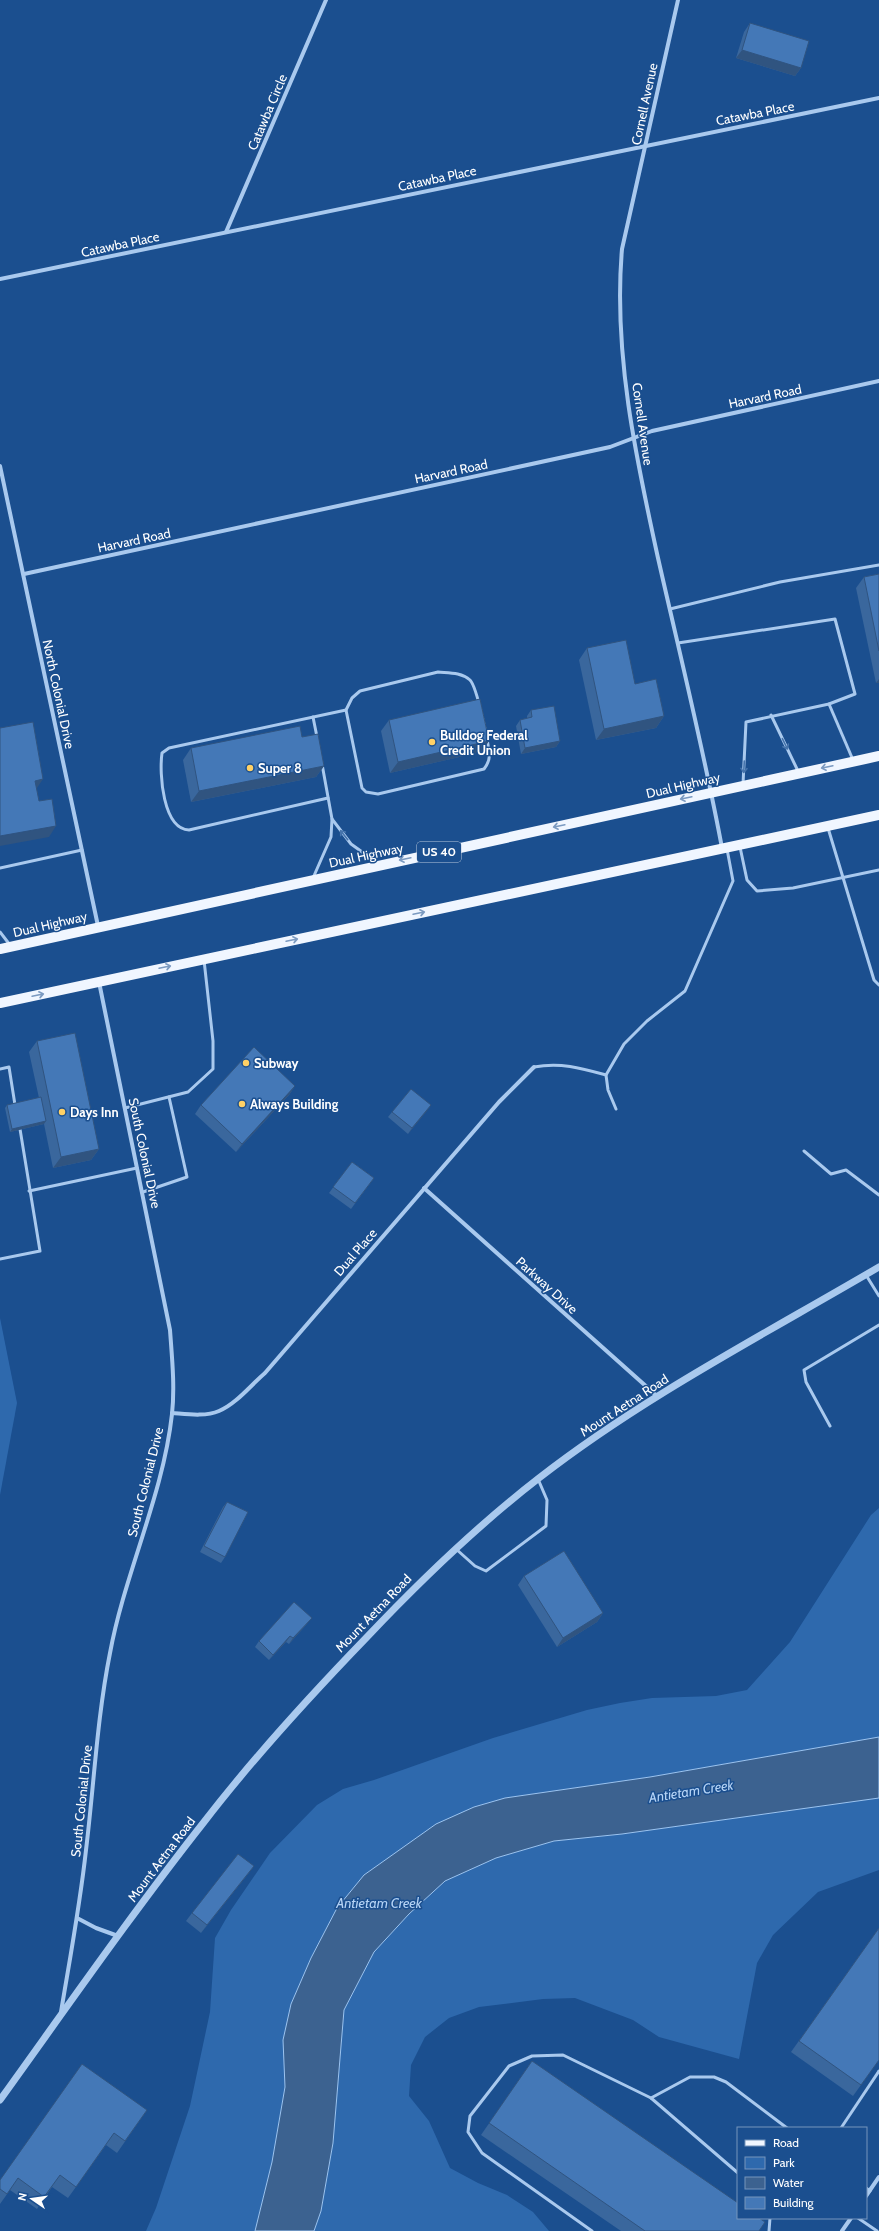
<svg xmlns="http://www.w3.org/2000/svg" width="879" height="2231" viewBox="0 0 879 2231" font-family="Cabin,sans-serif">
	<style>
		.green { fill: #2e69ad }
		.water { fill: #3c6290; stroke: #9cc4f0 }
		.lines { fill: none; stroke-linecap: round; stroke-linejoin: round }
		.service { stroke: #a9c9ee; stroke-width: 3 }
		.minor { stroke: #a9c9ee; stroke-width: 4 }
		.tertiary { stroke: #a9c9ee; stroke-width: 7 }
		.primary { stroke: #f0f6ff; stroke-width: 10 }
		.wall { fill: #3a679d }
		.shaded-wall { fill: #305480 }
		.building { fill: #4478b7; stroke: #305480 }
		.oneway { stroke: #4674ac }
		.oneway2 { stroke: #7b9ac1 }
		.poi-dot { fill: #ffd166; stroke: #1b4f8f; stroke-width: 1.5 }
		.labels { text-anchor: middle; stroke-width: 3; stroke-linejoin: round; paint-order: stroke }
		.shield { fill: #1b4f8f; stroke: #bbcadd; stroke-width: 1 }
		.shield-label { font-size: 12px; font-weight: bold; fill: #fff }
		.street-label { font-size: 13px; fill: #fff; stroke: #1b4f8f }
		.poi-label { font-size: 13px; font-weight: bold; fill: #fff; stroke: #1b4f8f; text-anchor: start }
		.water-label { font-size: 14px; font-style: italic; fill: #b5d3f5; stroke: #1b4f8f }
	</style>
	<rect width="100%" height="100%" fill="#1b4f8f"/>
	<!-- green -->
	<g class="green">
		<path d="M0 1318 17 1403 0 1495Z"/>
		<path d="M879 1508V1737L650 1777 505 1798 474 1807 436 1825 364 1875 337 1908 311 1958 291 2004 284 2040 285 2087 272 2162 255 2231H146L156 2208 190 2106 210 2012 215 1938 231 1910 270 1853 317 1805 343 1789 374 1780 493 1738 587 1710 620 1703 652 1698 716 1696 747 1690 790 1642 871 1515Z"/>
		<path d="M879 1798V1870L818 1892 773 1935 757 1963 739 2059 659 2037 633 2020 575 1998 543 1999 479 2007 449 2018 425 2037 411 2065 409 2096 429 2121 450 2168 478 2183 507 2195 533 2212 549 2231H314L321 2211 333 2143 344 2010 374 1952 409 1914 445 1881 496 1858 554 1841 622 1834Z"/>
	</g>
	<!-- water -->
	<path class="water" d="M879 1737V1798L622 1834 554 1841 496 1858 445 1881 409 1914 374 1952 344 2010 333 2143 321 2211 314 2231H255L272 2162 285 2087 283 2040 291 2004 311 1958 337 1908 364 1875 436 1824 474 1807 505 1798 650 1777Z"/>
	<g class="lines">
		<!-- service -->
		<g class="service">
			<path d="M670 609 780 582 879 565"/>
			<path d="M678 643 835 619 855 694 829 704 746 722 743 784"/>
			<path d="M438 672C449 673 461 672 470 680 477 687 489 744 489 755 490 760 487 765 484 769L378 794 366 792 362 788 346 710 352 698 360 691Z"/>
			<path d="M829 704 853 760"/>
			<path d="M771 715 798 771"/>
			<path d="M313 717 317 737"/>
			<path d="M328 798 189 830C163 829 159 774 162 753L169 748 346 710"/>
			<path d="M332 819 351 844 379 864"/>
			<path d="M828 828 874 980 879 985"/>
			<path d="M740 847 747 880 757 891 793 888 879 870"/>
			<path d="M0 868 82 850"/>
			<path d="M313 878 331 837 332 819 322 764"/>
			<path d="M0 932 10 945"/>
			<path d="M534 1067C560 1062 581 1068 606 1075"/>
			<path d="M0 1069 9 1067 15 1105"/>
			<path d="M125 1108 188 1092 213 1069V1041L204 960"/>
			<path d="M616 1109 608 1090 606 1075 624 1044 647 1021 685 991 733 881 727 849"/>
			<path d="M804 1151 831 1174 846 1170 879 1195"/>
			<path d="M29 1191 137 1168"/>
			<path d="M143 1192 187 1177 169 1097"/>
			<path d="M0 1259 40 1251 20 1129"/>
			<path d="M866 1275 879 1296"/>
			<path d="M830 1426 806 1382 804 1370 879 1325"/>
			<path d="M456 1549 475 1566 486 1571 546 1526 547 1500 538 1479"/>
			<path d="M651 2098 690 2077H714L726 2082 787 2128"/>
			<path d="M841 2128 879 2071"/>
			<path d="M866 2188 870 2191"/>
			<path d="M858 2218 877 2231"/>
			<path d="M592 2231 482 2153 468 2132 470 2116 509 2066 532 2056 563 2055 651 2098 738 2173"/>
			<path d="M769 2231 770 2218"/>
		</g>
		<!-- minor -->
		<g class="minor">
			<path d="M678 0 622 249C613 352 636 458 658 558 680 655 704 751 722 848"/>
			<path d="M226 232 326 0"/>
			<path d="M0 279 879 98"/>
			<path d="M0 466 98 926"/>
			<path d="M24 574 610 447 652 431 879 381"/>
			<path d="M424 1188 657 1396"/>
			<path d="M172 1413C186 1414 205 1417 219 1411 236 1404 251 1385 265 1373L499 1102 534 1067"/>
			<path d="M77 1918 96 1928 118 1936"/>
			<path d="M61 2012C70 1958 80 1905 86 1850 94 1785 97 1718 110 1653 125 1572 163 1496 172 1414 175 1386 172 1358 170 1330L99 982"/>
			<path d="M866 2196 879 2177"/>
			<path d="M842 2231 851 2218"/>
		</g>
		<!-- tertiary -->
		<path class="tertiary" d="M0 2100C67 2007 133 1912 204 1822 254 1757 310 1696 367 1637 420 1581 477 1526 539 1478 643 1397 765 1334 879 1267"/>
		<!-- primary -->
		<g class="primary">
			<path d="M0 949 879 756"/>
			<path d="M0 1003 879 815"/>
		</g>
	</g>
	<!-- wall -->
	<g class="wall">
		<path d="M750 23 801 68 795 76 736 58 744 32Z"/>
		<path d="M879 574V683H876L856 588 864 577Z"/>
		<path d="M587 648 635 684 664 716 656 728 596 740 579 660Z"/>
		<path d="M531 710 560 741 556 747 521 754 516 726 520 720 527 718V716Z"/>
		<path d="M389 720 489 741 481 752 390 773 381 731Z"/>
		<path d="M302 737 324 766 316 777 191 802 183 760 191 748Z"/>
		<path d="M37 1041 99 1149 91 1160 53 1168 44 1124 10 1132 5 1108 7 1105 39 1098 29 1052Z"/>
		<path d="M295 1086 289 1095 236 1152 195 1114 201 1105Z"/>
		<path d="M431 1105 408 1134 388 1117 392 1112Z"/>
		<path d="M352 1162 374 1178 351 1209 329 1193Z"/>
		<path d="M227 1502 225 1557 221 1563 200 1552 223 1507Z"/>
		<path d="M524 1576 603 1613 597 1622 557 1647 518 1585Z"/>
		<path d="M307 1624 289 1644 286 1642 269 1660 255 1647 259 1641Z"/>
		<path d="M254 1866 248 1874 201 1933 186 1921 192 1913Z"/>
		<path d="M879 1928V2060L853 2096 791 2052Z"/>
		<path d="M532 2061 759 2231H621L481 2135Z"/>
		<path d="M147 2110 117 2153 106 2145 68 2198 52 2187 37 2209 10 2190 0 2204V2180Z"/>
	</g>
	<!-- shaded-wall -->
	<g class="shaded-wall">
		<path d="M742 50 801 68 795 76 736 58Z"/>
		<path d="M879 679V683H876Z"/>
		<path d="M664 716 656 728 596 740 604 729Z"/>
		<path d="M489 741 481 752 390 773 398 762Z"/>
		<path d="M560 741 556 747 521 754 525 748Z"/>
		<path d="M324 766 316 777 191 802 199 791Z"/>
		<path d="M43 779 35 791V781Z"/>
		<path d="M56 826 49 837 0 846V836Z"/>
		<path d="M295 1086 289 1095 236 1152 242 1144Z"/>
		<path d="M431 1105 427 1111 408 1134 412 1128Z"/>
		<path d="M46 1121 44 1124 10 1132 12 1129Z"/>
		<path d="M99 1149 91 1160 53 1168 61 1157Z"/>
		<path d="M603 1613 597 1622 557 1647 563 1638Z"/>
		<path d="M312 1618 307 1624 289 1644 293 1638Z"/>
		<path d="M290 1636 286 1642 269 1660 273 1655Z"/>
		<path d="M254 1866 248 1874 201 1933 207 1925Z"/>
	</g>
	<!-- building -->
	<g class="building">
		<path d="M750 23 809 41 801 68 742 50Z"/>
		<path d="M879 574V651L864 577Z"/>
		<path d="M626 640 635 684 656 679 664 716 604 729 587 648Z"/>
		<path d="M480 699 489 741 398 762 389 720Z"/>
		<path d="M554 706 560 741 525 748 520 720 532 717 531 710Z"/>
		<path d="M33 722 43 779 35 781 39 801 52 799 56 826 0 836V728Z"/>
		<path d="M300 726 302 737 318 734 324 766 199 791 191 748Z"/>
		<path d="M75 1033 99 1149 61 1157 37 1041Z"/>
		<path d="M254 1047 295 1086 242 1144 201 1105Z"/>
		<path d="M411 1089 431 1105 412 1128 392 1112Z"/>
		<path d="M41 1097 46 1121 12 1129 7 1105Z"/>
		<path d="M352 1162 374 1178 355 1203 333 1187Z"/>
		<path d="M227 1502 248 1512 225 1557 204 1546Z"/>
		<path d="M564 1551 603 1613 563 1638 524 1576Z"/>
		<path d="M294 1602 312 1618 293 1638 290 1636 273 1655 259 1641Z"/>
		<path d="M238 1854 254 1866 207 1925 192 1913Z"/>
		<path d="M879 1928V2060L861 2085 799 2041Z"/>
		<path d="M532 2061 738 2203V2218H759L765 2222 759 2231H645L489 2123Z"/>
		<path d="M82 2064 147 2110 125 2141 114 2133 76 2187 60 2175 44 2197 18 2178 7 2194 0 2189V2180Z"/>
	</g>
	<!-- one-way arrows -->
	<defs><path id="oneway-shaft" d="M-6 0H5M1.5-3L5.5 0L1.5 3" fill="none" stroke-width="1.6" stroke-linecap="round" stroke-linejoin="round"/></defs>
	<g class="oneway">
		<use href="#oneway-shaft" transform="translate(785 744) rotate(64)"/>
		<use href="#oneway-shaft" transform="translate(744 767) rotate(93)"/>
		<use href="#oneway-shaft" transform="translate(344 835) rotate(-128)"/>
	</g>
	<g class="oneway2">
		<use href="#oneway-shaft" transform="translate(827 767) rotate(168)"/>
		<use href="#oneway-shaft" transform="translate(686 798) rotate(168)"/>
		<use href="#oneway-shaft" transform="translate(559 826) rotate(168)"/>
		<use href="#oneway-shaft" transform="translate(405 859) rotate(168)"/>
		<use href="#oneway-shaft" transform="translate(419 913) rotate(-12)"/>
		<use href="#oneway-shaft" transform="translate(292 940) rotate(-12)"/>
		<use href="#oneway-shaft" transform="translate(165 967) rotate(-12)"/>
		<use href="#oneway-shaft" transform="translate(38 995) rotate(-12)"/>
	</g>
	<!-- markers -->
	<g class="poi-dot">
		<circle cx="432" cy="742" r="4"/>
		<circle cx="250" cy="768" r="4"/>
		<circle cx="246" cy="1063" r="4"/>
		<circle cx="242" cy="1104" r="4"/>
		<circle cx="62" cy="1112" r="4"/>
	</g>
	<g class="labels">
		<!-- shield labels -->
		<rect class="shield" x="417" y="842" width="44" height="20" rx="3"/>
		<g class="shield-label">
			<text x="439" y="856">US 40</text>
		</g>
		<!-- street labels -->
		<g class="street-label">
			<text transform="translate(644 104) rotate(-78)" y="5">Cornell Avenue</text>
			<text transform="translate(267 112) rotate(-67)" y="5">Catawba Circle</text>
			<text transform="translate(755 113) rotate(-11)" y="5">Catawba Place</text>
			<text transform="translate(437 178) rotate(-12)" y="5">Catawba Place</text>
			<text transform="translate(120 244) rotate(-12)" y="5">Catawba Place</text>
			<text transform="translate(765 396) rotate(-12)" y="5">Harvard Road</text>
			<text transform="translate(643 424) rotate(82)" y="5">Cornell Avenue</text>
			<text transform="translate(451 471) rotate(-12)" y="5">Harvard Road</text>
			<text transform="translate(134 540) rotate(-12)" y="5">Harvard Road</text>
			<text transform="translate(59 694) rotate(78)" y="5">North Colonial Drive</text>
			<text transform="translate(683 785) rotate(-13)" y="5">Dual Highway</text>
			<text transform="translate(366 855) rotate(-12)" y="5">Dual Highway</text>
			<text transform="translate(50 924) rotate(-13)" y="5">Dual Highway</text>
			<text transform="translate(145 1153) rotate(78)" y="5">South Colonial Drive</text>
			<text transform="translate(355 1252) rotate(-49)" y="5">Dual Place</text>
			<text transform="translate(547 1285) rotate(42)" y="5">Parkway Drive</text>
			<text transform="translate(624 1405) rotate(-33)" y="5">Mount Aetna Road</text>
			<text transform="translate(145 1482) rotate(-76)" y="5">South Colonial Drive</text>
			<text transform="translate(373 1613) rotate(-46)" y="5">Mount Aetna Road</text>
			<text transform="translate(81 1801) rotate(-84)" y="5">South Colonial Drive</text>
			<text transform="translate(161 1859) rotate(-53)" y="5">Mount Aetna Road</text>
		</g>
		<!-- poi labels -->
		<g class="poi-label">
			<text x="440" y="740">Bulldog Federal<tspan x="440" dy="15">Credit Union</tspan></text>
			<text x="258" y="773">Super 8</text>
			<text x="254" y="1068">Subway</text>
			<text x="250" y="1109">Always Building</text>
			<text x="70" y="1117">Days Inn</text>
		</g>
		<!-- water labels -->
		<g class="water-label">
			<text transform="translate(691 1791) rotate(-9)" y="5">Antietam Creek</text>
			<text x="379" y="1908">Antietam Creek</text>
		</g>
	</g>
	<!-- legend -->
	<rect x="737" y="2127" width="130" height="92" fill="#1b4f8f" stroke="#7695bc"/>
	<rect x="745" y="2140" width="20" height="6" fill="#f0f6ff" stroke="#7695bc"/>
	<text x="773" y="2147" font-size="12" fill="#ffffff">Road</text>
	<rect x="745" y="2157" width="20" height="12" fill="#2e69ad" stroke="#7695bc"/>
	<text x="773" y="2167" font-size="12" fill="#ffffff">Park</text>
	<rect x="745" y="2177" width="20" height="12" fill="#3c6290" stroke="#7695bc"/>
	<text x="773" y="2187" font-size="12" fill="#ffffff">Water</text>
	<rect x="745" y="2197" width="20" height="12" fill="#4478b7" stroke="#7695bc"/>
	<text x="773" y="2207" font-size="12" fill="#ffffff">Building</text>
	<!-- north arrow -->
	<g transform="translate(32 2199) rotate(283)" stroke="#1b4f8f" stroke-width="3" paint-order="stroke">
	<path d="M0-3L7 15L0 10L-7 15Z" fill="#ffffff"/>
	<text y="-6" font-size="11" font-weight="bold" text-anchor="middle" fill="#ffffff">N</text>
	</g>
</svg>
